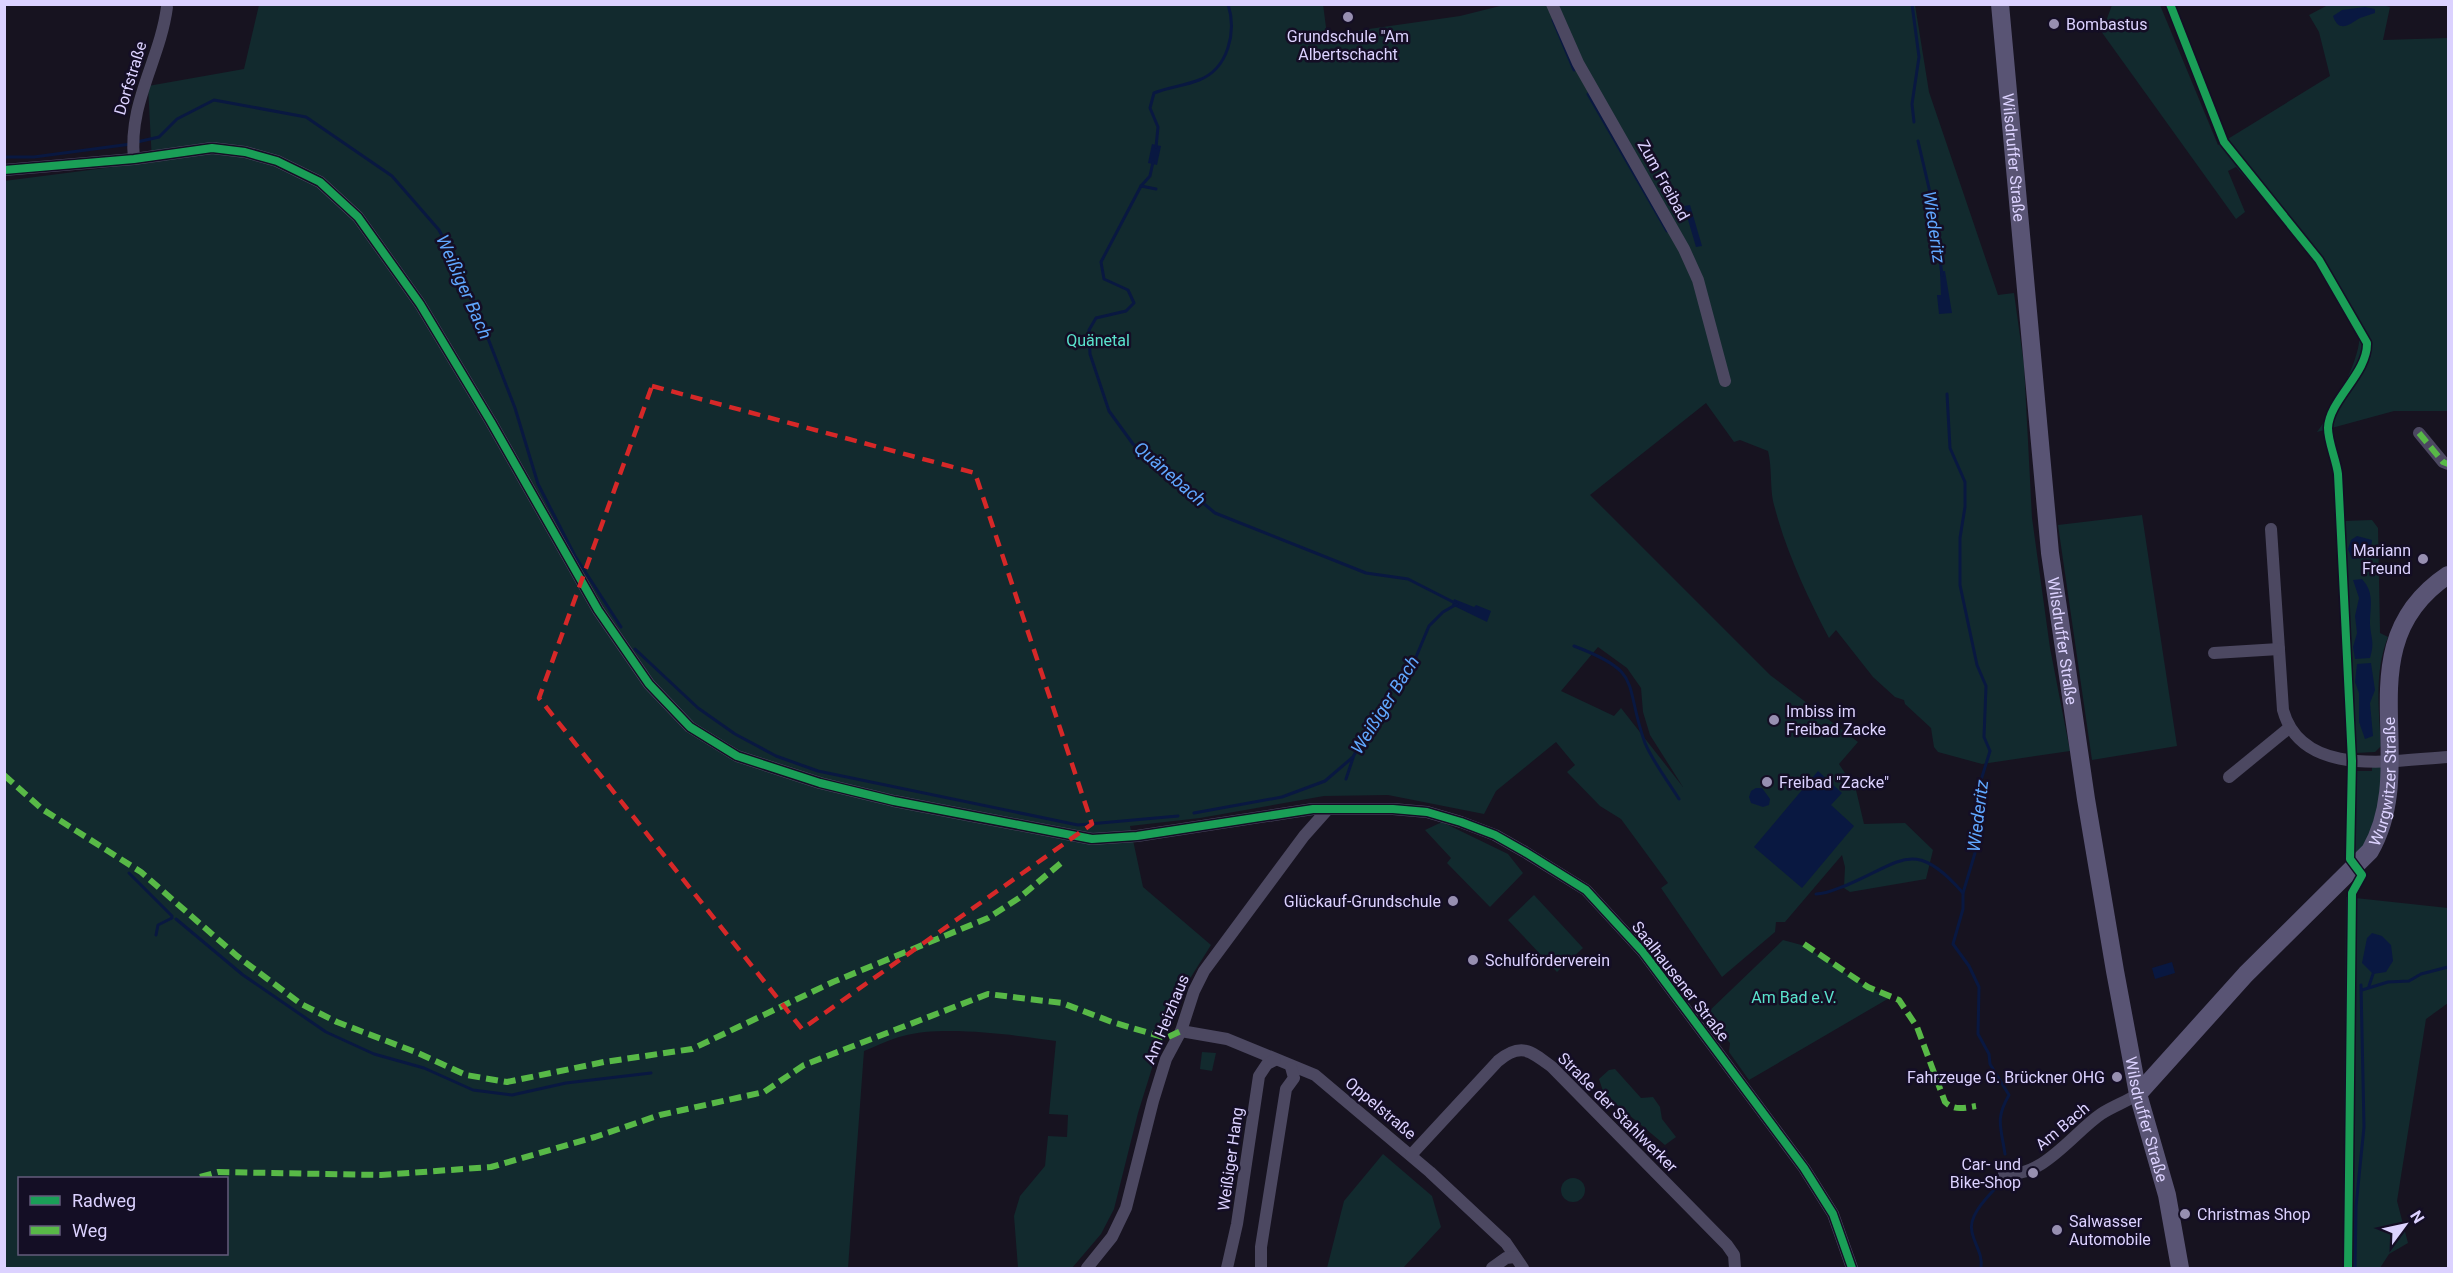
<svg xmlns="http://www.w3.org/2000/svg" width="2453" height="1273" viewBox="0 0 2453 1273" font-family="Roboto,sans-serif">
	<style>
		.green { fill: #122a2e; fill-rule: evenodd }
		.water { fill: #091841 }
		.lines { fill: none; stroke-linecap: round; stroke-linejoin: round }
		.stream { stroke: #091841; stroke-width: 3 }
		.street { stroke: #4c4861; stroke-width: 12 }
		.secondary { stroke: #595474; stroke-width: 18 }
		.quiet { stroke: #58b947; stroke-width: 6; stroke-dasharray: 12 6; stroke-linecap: butt }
		.cycleway-casing { stroke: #140e25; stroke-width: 11 }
		.cycleway { stroke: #1a9f57; stroke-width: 8 }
		.marked { fill: none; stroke: #d62828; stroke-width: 4.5; stroke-dasharray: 12 8; stroke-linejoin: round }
		.poi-dot { fill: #978fb1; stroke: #140e25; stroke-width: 2 }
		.labels { text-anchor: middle; stroke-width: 5; stroke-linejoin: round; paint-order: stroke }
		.poi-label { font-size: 16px; fill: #dcd2ff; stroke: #140e25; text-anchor: start }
		.street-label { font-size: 16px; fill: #dcd2ff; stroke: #140e25 }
		.park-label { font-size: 16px; fill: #5ae3cd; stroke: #140e25 }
		.water-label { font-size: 18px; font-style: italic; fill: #60a7ff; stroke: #140e25 }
	</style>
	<rect width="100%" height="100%" fill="#171320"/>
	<!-- green -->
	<g class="green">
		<path d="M1323 4 1327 35 1460 16 1504 5H1915L1929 92 1998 295 2014 293 2024 365 2032 518 2050 648 2070 751 1982 764 1938 752 1934 747 1931 728 1905 704 1904 700 1895 697 1873 677 1836 630 1829 638C1806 594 1785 549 1773 501 1770 485 1772 467 1768 451L1740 440 1734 442 1706 403 1590 495 1770 675 1858 742 1839 764 1856 790 1864 824 1905 823 1933 850 1926 879 1850 892 1844 888 1845 867 1842 855 1785 922H1776L1775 932 1722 977 1661 888 1668 883 1621 819 1600 806 1567 772 1575 765 1556 742 1496 791 1484 814 1388 795 1324 796 1200 818 1130 826 1143 887 1211 945 1186 985 1176 1014 1157 1052 1138 1113 1114 1209 1101 1234 1072 1268H1018L1014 1216 1020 1196 1045 1166 1048 1136 1067 1137 1068 1115 1049 1114 1056 1041C1014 1035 943 1025 903 1036 890 1039 877 1046 864 1051L848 1268H5L4 181 152 162 148 86 244 69 259 5ZM1598 647 1627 668 1641 688 1643 712 1650 735 1683 787 1621 708 1614 716 1561 691ZM20 1178H226V1254H20Z"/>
		<path d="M2112 5H2160L2218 145 2330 76 2319 32 2309 15 2328 5H2382L2390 7 2383 40 2448 38V411H2394L2317 432C2331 414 2362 356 2359 336L2315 260 2236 167 2228 171 2245 212 2236 219 2098 27 2105 24Z"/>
		<path d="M2142 515 2177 746 2092 760 2058 525Z"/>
		<path d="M2372 520 2378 528 2380 633 2388 637C2374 672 2379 709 2381 746L2375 752 2355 753 2344 521Z"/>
		<path d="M2372 765H2378L2385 771 2386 779 2366 847 2352 857 2355 771H2372Z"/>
		<path d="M1442 822 1508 854 1523 873 1490 907 1447 863 1451 858 1425 830Z"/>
		<path d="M1534 895 1583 948 1557 972 1508 920Z"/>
		<path d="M2346 897 2448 908V1003L2426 1019 2397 1201 2408 1243 2389 1254 2380 1268H2343Z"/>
		<path d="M1783 940 1805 946 1868 988 1891 997 1749 1080 1729 1052 1730 1043 1705 1015Z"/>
		<path d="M1202 1052 1216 1053 1212 1071 1200 1069Z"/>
		<path d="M1615 1069 1641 1098 1653 1097 1660 1107 1662 1119 1676 1137 1665 1145 1610 1099 1603 1091 1599 1079 1609 1070Z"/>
		<path d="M1383 1154 1432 1196 1441 1227 1403 1268H1327L1344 1201Z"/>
		<circle cx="1573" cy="1190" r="12"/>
	</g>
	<!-- water -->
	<g class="water">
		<path d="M2365 7 2375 9V13C2370 15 2365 16 2360 18 2350 24 2339 34 2333 16L2342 10Z"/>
		<path d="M1152 144 1161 146 1157 165 1148 163Z"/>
		<path d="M1690 205 1702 246 1696 247 1684 206Z"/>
		<path d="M1940 271H1945L1952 313 1939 314 1937 295H1941Z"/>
		<path d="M2357 536 2372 540 2370 557 2352 559 2348 549 2351 540Z"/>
		<path d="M2362 579C2375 593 2370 607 2370 624 2371 639 2375 642 2370 658L2355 659 2353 647 2357 633 2355 616 2359 598 2353 580Z"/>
		<path d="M1454 599 1474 607 1476 605 1491 611 1487 622 1452 605Z"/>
		<path d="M2371 663 2375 690 2370 703 2373 736 2365 739 2359 722V693L2355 682 2357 664Z"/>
		<path d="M1818 771 1842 793 1831 805 1854 826 1802 888 1754 847Z"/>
		<path d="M1756 788H1762L1770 799 1769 805 1763 807 1751 803 1749 797 1751 791Z"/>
		<path d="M2372 933 2382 936 2391 945 2393 961 2386 972 2373 974 2362 963 2367 938Z"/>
		<path d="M2172 962 2175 973 2155 979 2152 968Z"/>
	</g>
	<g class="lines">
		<!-- stream -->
		<g class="stream">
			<path d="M1912 4 1919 57 1912 104 1914 122"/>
			<path d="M1553 20 1574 70"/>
			<path d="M1588 94 1667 231"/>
			<path d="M1918 141 1932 201 1942 275"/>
			<path d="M137 142 159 137 177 119 214 100 306 117 392 176 439 230 465 279 515 408 538 484 575 556 621 627"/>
			<path d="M1156 147 1158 127 1150 108 1154 93C1169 87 1184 86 1199 80 1228 69 1237 32 1228 4"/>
			<path d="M4 157H34L131 144"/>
			<path d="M1153 162 1150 176 1141 186 1101 262 1104 279 1128 290 1134 303 1126 311 1096 318 1089 330 1090 354 1109 411 1133 444 1215 513 1366 573 1408 579 1457 604"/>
			<path d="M1141 186 1156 189"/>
			<path d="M1947 394 1950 448 1965 482V507L1960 538V585L1977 665 1986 686 1984 737 1990 751 1978 790 1975 853 1963 893V909L1953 944 1969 966 1979 987 1978 1034 1989 1054 1990 1064 2009 1095C1995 1119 2001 1127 2005 1154"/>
			<path d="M1574 646C1645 673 1623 682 1645 743 1653 762 1668 781 1679 799"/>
			<path d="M635 649 698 708 735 734 776 756 818 771 1078 825 1178 816"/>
			<path d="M1346 779 1353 758"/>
			<path d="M1194 813 1282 797 1325 781 1353 757 1389 691 1416 657 1429 626 1443 612 1457 604"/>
			<path d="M129 873 172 916V918L158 925 156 935"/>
			<path d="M1816 894C1827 894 1836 889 1847 885 1902 862 1914 837 1963 893"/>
			<path d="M176 919 243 975 326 1032 374 1054 424 1068 473 1090 512 1095 566 1083 651 1073"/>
			<path d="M2369 986 2373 974"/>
			<path d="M2362 990 2388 982 2409 981 2421 974 2448 967"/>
			<path d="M1981 1268C1983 1254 1975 1246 1972 1232 1967 1214 1992 1193 2003 1180"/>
			<path d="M2355 1268 2356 1206 2364 1127 2361 985"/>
		</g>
		<!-- street -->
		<g class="street">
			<path d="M1552 4 1578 63 1684 249 1698 280 1725 381"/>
			<path d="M134 159C128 103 160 60 167 7"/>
			<path d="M4 170 134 159 212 148 245 152 277 161 320 182 358 217 420 304 491 422 598 610 649 684 690 727 737 756 820 783 894 801 1092 839 1137 836 1313 809H1393L1427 812 1461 822 1495 835 1525 852 1586 890 1643 952 1804 1168 1833 1214 1852 1268"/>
			<path d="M2419 433 2443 462 2448 464"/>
			<path d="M2271 529 2283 710C2302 779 2394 760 2448 757"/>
			<path d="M2214 653 2279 649"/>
			<path d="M2229 777 2289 728"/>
			<path d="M1181 1031 1227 1039 1315 1075 1430 1172 1506 1243 1523 1268"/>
			<path d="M1411 1155 1498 1061C1521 1042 1531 1051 1552 1067L1727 1245 1734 1255 1735 1268"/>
			<path d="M2004 1173C2041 1180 2073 1133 2101 1114 2113 1106 2126 1102 2138 1094"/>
			<path d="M1087 1268 1112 1237 1126 1208 1153 1101 1166 1059 1181 1031 1194 991 1204 971 1304 836 1328 809"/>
			<path d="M1227 1268 1237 1224 1259 1076 1267 1064 1275 1060"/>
			<path d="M1261 1268V1247L1286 1089 1294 1078 1291 1067"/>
			<path d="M1492 1268 1506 1258 1515 1257"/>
		</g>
		<!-- secondary -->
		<g class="secondary">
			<path id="s1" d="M2000 4 2050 553 2086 799 2115 971 2138 1094 2167 1195 2180 1268"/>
			<path id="s2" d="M2138 1094 2246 974 2370 851C2422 761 2342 646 2448 575"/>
		</g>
		<!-- quiet -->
		<g class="quiet">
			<path d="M2419 433 2443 462 2448 464"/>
			<path d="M4 775 42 809 141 872 237 956 301 1004 337 1022 418 1053 466 1075 507 1082 604 1062 692 1049 833 982 988 918 1019 898 1061 863"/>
			<path d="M1804 944 1868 987 1899 1000 1917 1027 1945 1102C1954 1111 1964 1108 1976 1106"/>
			<path d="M200 1177 218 1172 381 1175 491 1167 595 1137 660 1115 764 1092 804 1065 988 994 1062 1003 1112 1022 1166 1038 1181 1031"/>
		</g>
		<!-- cycleway casing -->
		<g class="cycleway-casing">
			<g id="cycleway">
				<path d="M2170 4 2224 142 2319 260 2367 343C2368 373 2329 400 2328 428 2328 442 2336 459 2338 474L2352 761 2350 859 2362 875 2352 893 2348 1268"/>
				<path d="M4 170 134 159 212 148 245 152 277 161 320 182 358 217 420 304 491 422 598 610 649 684 690 727 737 756 820 783 894 801 1092 839 1137 836 1313 809H1393L1427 812 1461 822 1495 835 1525 852 1586 890 1643 952 1804 1168 1833 1214 1852 1268"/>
			</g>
		</g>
		<!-- cycleway -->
		<use href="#cycleway" class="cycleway"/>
	</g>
	<!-- marked area -->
	<path class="marked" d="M652 386 975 473 1092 824 802 1029 539 698Z"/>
	<!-- markers -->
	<g class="poi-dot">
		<circle cx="1348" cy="17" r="6"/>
		<circle cx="2054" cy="24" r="6"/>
		<circle cx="2423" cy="559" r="6"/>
		<circle cx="1774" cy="720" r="6"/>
		<circle cx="1767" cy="782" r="6"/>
		<circle cx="1453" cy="901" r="6"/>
		<circle cx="1473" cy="960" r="6"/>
		<circle cx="2117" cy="1077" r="6"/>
		<circle cx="2033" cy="1173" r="6"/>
		<circle cx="2185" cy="1214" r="6"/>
		<circle cx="2057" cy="1230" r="6"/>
	</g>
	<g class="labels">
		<!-- poi labels -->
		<g class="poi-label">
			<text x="2066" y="30">Bombastus</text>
			<text x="1348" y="42" text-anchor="middle">Grundschule "Am<tspan x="1348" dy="18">Albertschacht</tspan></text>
			<text x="2411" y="556" text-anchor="end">Mariann<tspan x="2411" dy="18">Freund</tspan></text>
			<text x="1786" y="717">Imbiss im<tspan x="1786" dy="18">Freibad Zacke</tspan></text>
			<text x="1779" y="788">Freibad "Zacke"</text>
			<text x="1441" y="907" text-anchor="end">Glückauf-Grundschule</text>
			<text x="1485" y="966">Schulförderverein</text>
			<text x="2105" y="1083" text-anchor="end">Fahrzeuge G. Brückner OHG</text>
			<text x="2021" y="1170" text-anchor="end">Car- und<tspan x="2021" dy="18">Bike-Shop</tspan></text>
			<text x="2197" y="1220">Christmas Shop</text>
			<text x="2069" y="1227">Salwasser<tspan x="2069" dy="18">Automobile</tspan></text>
		</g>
		<!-- street labels -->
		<g class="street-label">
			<text transform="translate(130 78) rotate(-73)" y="6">Dorfstraße</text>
			<text dy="6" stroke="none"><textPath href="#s1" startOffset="154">Wilsdruffer Straße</textPath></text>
			<text transform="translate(1664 180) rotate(61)" y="6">Zum Freibad</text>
			<text dy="6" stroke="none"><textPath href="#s1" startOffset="640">Wilsdruffer Straße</textPath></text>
			<text dy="6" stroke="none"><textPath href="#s2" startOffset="408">Wurgwitzer Straße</textPath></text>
			<text transform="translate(1681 981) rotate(52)" y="6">Saalhausener Straße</text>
			<text transform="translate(1166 1019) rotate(-68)" y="6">Am Heizhaus</text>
			<text transform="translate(1381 1108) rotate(40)" y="6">Oppelstraße</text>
			<text transform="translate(1618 1112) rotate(45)" y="6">Straße der Stahlwerker</text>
			<text dy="6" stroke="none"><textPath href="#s1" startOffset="1126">Wilsdruffer Straße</textPath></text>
			<text transform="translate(2062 1126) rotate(-40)" y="6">Am Bach</text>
			<text transform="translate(1230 1159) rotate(-82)" y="6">Weißiger Hang</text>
		</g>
		<!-- park labels -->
		<g class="park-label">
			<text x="1098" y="346">Quänetal</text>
			<text x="1794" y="1003">Am Bad e.V.</text>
		</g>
		<!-- water labels -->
		<g class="water-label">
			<text transform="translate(1934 227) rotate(82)" y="6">Wiederitz</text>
			<text transform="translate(464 287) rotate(66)" y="6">Weißiger Bach</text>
			<text transform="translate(1170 474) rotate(41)" y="6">Quänebach</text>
			<text transform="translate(1385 705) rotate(-58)" y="6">Weißiger Bach</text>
			<text transform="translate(1978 816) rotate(-83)" y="6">Wiederitz</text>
		</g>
	</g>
	<!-- border -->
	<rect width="2453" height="1273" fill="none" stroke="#dcd2ff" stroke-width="12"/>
	<!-- legend -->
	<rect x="18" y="1177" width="210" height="78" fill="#140e25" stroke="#645c7c" stroke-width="1.5"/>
	<rect x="30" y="1196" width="30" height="9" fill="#1a9f57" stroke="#645c7c" stroke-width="1.5"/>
	<text x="72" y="1207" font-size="18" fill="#dcd2ff">Radweg</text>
	<rect x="30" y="1226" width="30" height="9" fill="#58b947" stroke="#645c7c" stroke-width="1.5"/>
	<text x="72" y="1237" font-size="18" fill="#dcd2ff">Weg</text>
	<!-- north arrow -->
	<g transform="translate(2405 1225) rotate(57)" stroke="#140e25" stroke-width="4.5" paint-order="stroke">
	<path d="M0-4.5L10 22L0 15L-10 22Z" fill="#dcd2ff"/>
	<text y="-9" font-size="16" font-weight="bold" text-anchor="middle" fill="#dcd2ff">N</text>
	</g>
</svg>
